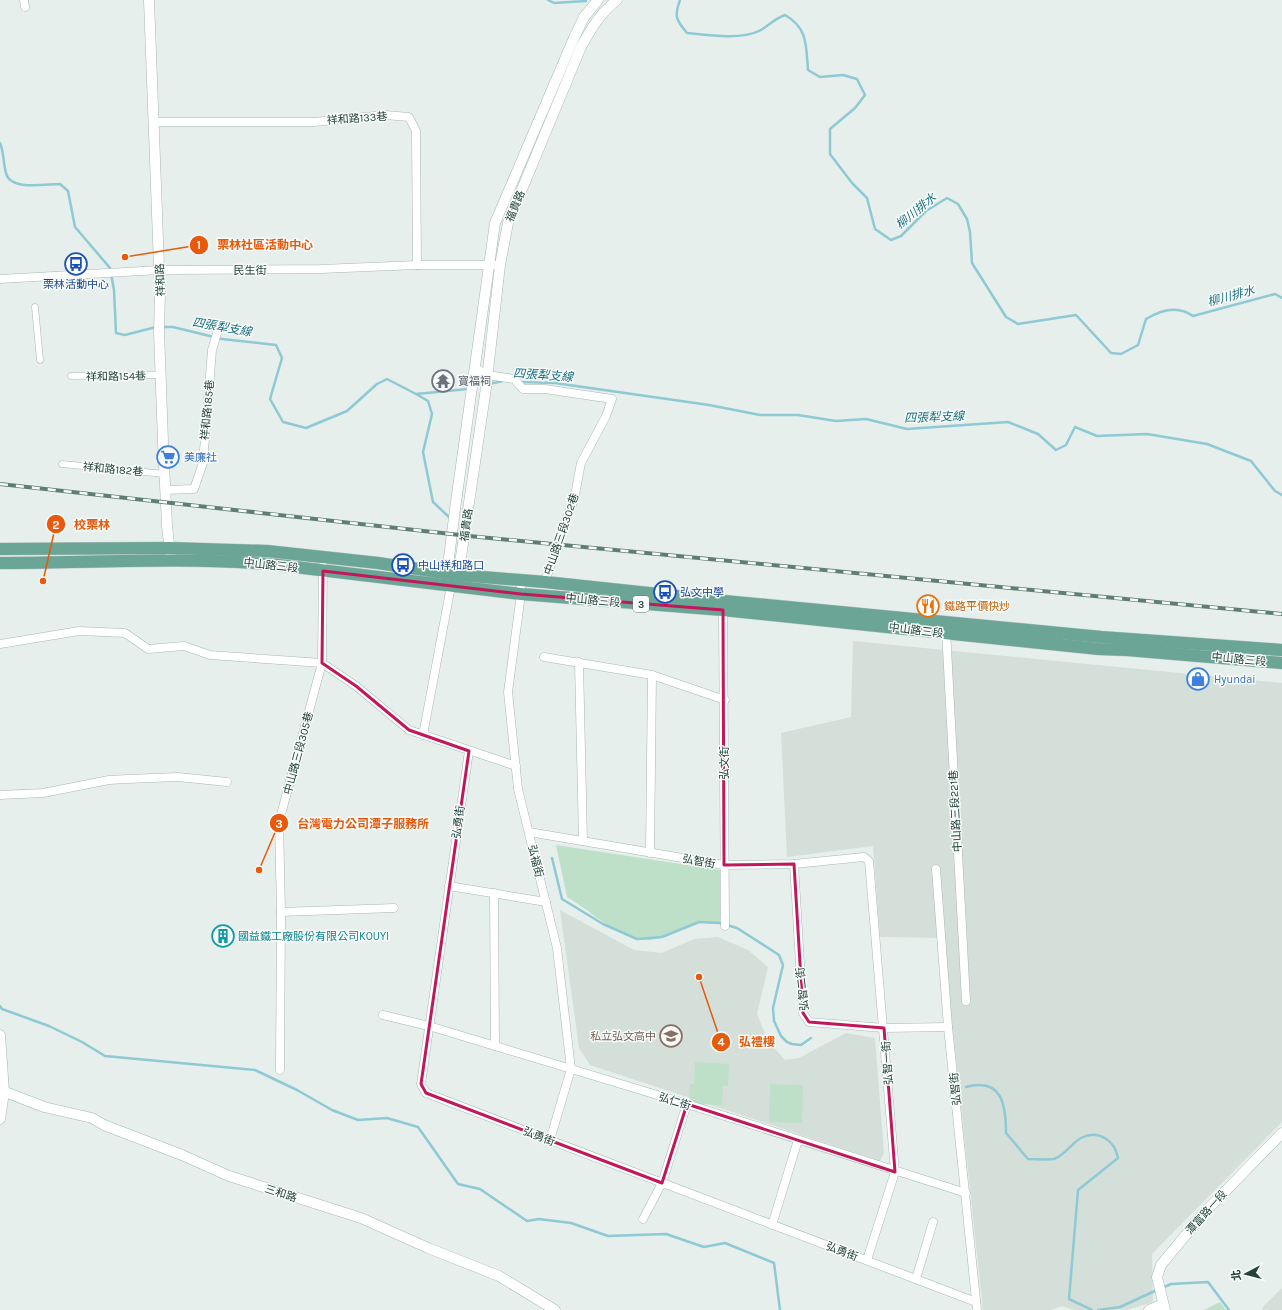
<svg xmlns="http://www.w3.org/2000/svg" width="1282" height="1310" viewBox="0 0 1282 1310" font-family="Karla,'Noto Sans TC',sans-serif">
	<style>
		.built { fill: #d4dfda }
		.green { fill: #bfe0c8 }
		.lines { fill: none; stroke-linecap: round; stroke-linejoin: round }
		.stream { stroke: #8ec9d4; stroke-width: 2.5 }
		.pedestrian-casing { stroke: #a8b8b2; stroke-width: 7 }
		.minor-casing { stroke: #a8b8b2; stroke-width: 9 }
		.tertiary-casing { stroke: #a8b8b2; stroke-width: 11 }
		.primary-casing { stroke: #c2cac8; stroke-width: 13 }
		.pedestrian { stroke: #fff; stroke-width: 6 }
		.minor { stroke: #fff; stroke-width: 8 }
		.tertiary { stroke: #fff; stroke-width: 10 }
		.primary { stroke: #6aa596; stroke-width: 12 }
		.rail-casing { stroke: #5f7d75; stroke-width: 4 }
		.rail { stroke: #f7fbf9; stroke-width: 2.5; stroke-dasharray: 8; stroke-linecap: butt }
		.marked { fill: none; stroke: #c2185b; stroke-width: 3; stroke-linejoin: round }
		.labels { text-anchor: middle; stroke-width: 3; stroke-linejoin: round; paint-order: stroke }
		.shield { fill: #f7fbf9; stroke: #637a73; stroke-width: 1 }
		.shield-label { font-size: 10px; font-weight: bold; fill: #24423a }
		.street-label { font-size: 11px; fill: #24423a; stroke: #f7fbf9 }
		.transit-label { font-size: 11px; fill: #164399; stroke: #f7fbf9; text-anchor: start }
		.worship-label { font-size: 11px; fill: #5b616d; stroke: #f7fbf9; text-anchor: start }
		.shop-label { font-size: 11px; fill: #366cbe; stroke: #f7fbf9; text-anchor: start }
		.food-label { font-size: 11px; fill: #c56008; stroke: #f7fbf9; text-anchor: start }
		.culture-label { font-size: 11px; fill: #0d838f; stroke: #f7fbf9; text-anchor: start }
		.education-label { font-size: 11px; fill: #785e54; stroke: #f7fbf9; text-anchor: end }
		.water-label { font-size: 12px; font-style: italic; fill: #1c6f80; stroke: #f7fbf9 }
		.leader { fill: none; stroke: #e8590c; stroke-width: 1.5 }
		.callout-dot { fill: #e8590c; stroke: #f7fbf9; stroke-width: 1.5 }
		.mark-label { font-size: 12px; text-anchor: middle; font-weight: bold; fill: #fff }
		.callout-label { font-size: 12px; text-anchor: middle; font-weight: bold; fill: #e8590c; stroke: #f7fbf9; stroke-width: 3; stroke-linejoin: round; paint-order: stroke }
	</style>
	<rect width="100%" height="100%" fill="#e6efeb"/>
	<!-- built -->
	<g class="built">
		<path d="M853 641 1282 683V1122L1152 1254 1153 1302 1127 1310H1075L1062 1306 1051 1310H983L943 938 880 937 873 846 787 857 781 733 851 717Z"/>
		<path d="M560 910 634 950 662 953 694 939 718 937 748 950 768 967 757 1014 768 1041 785 1060 799 1058 846 1033 875 1038 884 1153 880 1161 590 1065 579 1048Z"/>
		<path d="M1282 1288V1310H1263L1262 1308Z"/>
	</g>
	<!-- green -->
	<g class="green">
		<path d="M556 845 720 870V923C713 923 705 922 699 923 684 925 670 935 656 939 626 947 592 911 567 897Z"/>
		<path d="M695 1062 729 1064 728 1086H723L722 1105 689 1104 690 1084H694Z"/>
		<path d="M770 1084 803 1085 802 1123 769 1122Z"/>
		<path d="M1220 1302 1226 1310H1204Z"/>
	</g>
	<g class="lines">
		<!-- stream -->
		<g class="stream">
			<path d="M548 0 554 3 586 1"/>
			<path d="M680 0C674 16 676 20 687 33 707 35 741 40 759 31 769 26 772 20 785 15 808 28 806 46 808 70L820 77 843 75 857 79 865 95 855 108 830 129V154L852 183 867 198 875 229 891 240 901 236 926 211 947 198 958 204 967 219 970 232 972 263 1006 317 1018 324 1076 315 1111 353 1121 354 1138 345 1146 319C1161 310 1178 305 1193 316L1275 294 1282 298"/>
			<path d="M0 143C4 152 3 163 6 173 10 191 45 184 60 184L68 191 75 227 110 268 114 290 116 333 125 335 156 327"/>
			<path d="M161 327H173L222 339 276 345 282 358 270 399 283 422 306 428 347 411 377 384 387 379 416 394 468 389"/>
			<path d="M520 382 555 383 709 405 760 415H798L836 421 866 419 907 429 1008 422 1038 434 1056 450 1066 445 1075 427 1097 436 1147 434 1207 444 1251 461 1275 491 1282 495"/>
			<path d="M489 384 503 381"/>
			<path d="M416 394 428 401 432 414 423 452 433 502 450 518"/>
			<path d="M552 858 562 899 603 924 637 939 662 937 699 922 720 923 737 928 779 955 783 965 773 1008 774 1021 781 1036 787 1042 792 1044 801 1045 811 1038"/>
			<path d="M0 1006 2 1009 49 1026 82 1042 105 1056 255 1070 297 1090 332 1110 358 1120 387 1118 418 1127 458 1184 480 1189 527 1221 539 1219 571 1223 608 1236 666 1234 704 1247 725 1243 774 1263 780 1310"/>
			<path d="M966 1087C1002 1077 1006 1105 1006 1133L1028 1159C1036 1159 1046 1160 1054 1159 1064 1156 1072 1143 1081 1138 1099 1129 1115 1141 1118 1158L1078 1190 1069 1299 1092 1310"/>
			<path d="M1162 1288 1171 1284 1208 1282 1229 1310"/>
			<path d="M1098 1310 1120 1307 1157 1290"/>
		</g>
		<!-- pedestrian casing -->
		<g class="pedestrian-casing">
			<g id="pedestrian">
				<path d="M35 307 40 360"/>
				<path d="M71 376 161 375"/>
				<path d="M62 464 165 474"/>
			</g>
		</g>
		<!-- minor casing -->
		<g class="minor-casing">
			<g id="minor">
				<path d="M24 0 25 7"/>
				<path d="M155 122H314L385 115 409 117 416 131 417 265"/>
				<path d="M0 279 160 270 321 269 417 265H495"/>
				<path d="M474 367 487 375 514 379 523 389H545L612 399 606 416 581 463 574 500 563 527 545 582"/>
				<path d="M166 490 194 489 203 463 212 350 218 330"/>
				<path d="M521 579V594L508 692 518 789 557 948 571 1069 550 1140"/>
				<path d="M723 606 725 926"/>
				<path d="M946 630 966 1001"/>
				<path d="M0 644 79 631 125 633 148 649 184 646 210 655 322 663 356 686 409 730 516 766"/>
				<path d="M544 657 652 675 725 700"/>
				<path d="M579 662 583 841"/>
				<path d="M423 735 451 586"/>
				<path d="M469 751 421 1084 426 1093 976 1302"/>
				<path d="M0 795 43 793 109 780 127 779 178 777 227 782"/>
				<path d="M529 832 724 865 794 864 864 857 869 861 895 1172 867 1260"/>
				<path d="M650 853 652 675"/>
				<path d="M794 864 803 1013 809 1022 884 1028 948 1027"/>
				<path d="M936 869 948 1027 977 1310"/>
				<path d="M449 886 546 902"/>
				<path d="M494 893 495 1046"/>
				<path d="M281 912 394 908"/>
				<path d="M383 1015 429 1026 687 1104 966 1193"/>
				<path d="M280 1070 281 912 279 822 322 663 323 566"/>
				<path d="M643 1219 662 1183 687 1104"/>
				<path d="M772 1225 798 1140"/>
				<path d="M916 1279 933 1222"/>
			</g>
		</g>
		<!-- tertiary casing -->
		<g class="tertiary-casing">
			<g id="tertiary">
				<path d="M149 0 160 293 159 331 163 442 167 526 171 561"/>
				<path d="M449 579 447 574 455 509 495 223 574 38 584 17 598 0"/>
				<path d="M454 581 458 575 462 550 486 388 500 265 508 223 581 47C591 29 600 13 617 0"/>
				<path d="M0 1035 4 1092 0 1119"/>
				<path d="M0 1090 44 1107 92 1118 104 1125 182 1155 229 1176 361 1218 428 1248 499 1276 555 1310"/>
				<path d="M1149 1310 1163 1304"/>
				<path d="M1165 1310 1157 1277 1161 1265 1204 1213 1282 1133"/>
			</g>
		</g>
		<!-- primary casing -->
		<g class="primary-casing">
			<g id="primary">
				<path d="M0 549 170 548 267 551 378 563 458 575 545 582 724 601 1101 637 1282 650"/>
				<path d="M0 563C90 563 180 557 270 564L521 594 723 610 1099 649 1127 650 1282 663"/>
			</g>
		</g>
		<!-- pedestrian -->
		<use href="#pedestrian" class="pedestrian"/>
		<!-- minor -->
		<use href="#minor" class="minor"/>
		<!-- tertiary -->
		<use href="#tertiary" class="tertiary"/>
		<!-- primary -->
		<use href="#primary" class="primary"/>
		<!-- rail casing -->
		<g class="rail-casing">
			<path id="rail" d="M0 484 469 536 1282 614"/>
		</g>
		<!-- rail -->
		<use href="#rail" class="rail"/>
	</g>
	<!-- marked area -->
	<path class="marked" d="M323 571 521 594 723 610 724 865 794 864 803 1013 809 1022 884 1028 895 1172 687 1104 662 1183 426 1093 421 1084 469 751 409 730 356 686 322 663Z"/>
	<!-- icons -->
	<defs>
		<g id="bus-ring" transform="scale(1.15)"><circle r="9.5" fill="#f7fbf9" stroke="#1a4fb4" stroke-width="1.5"/><path d="M-5-6H5V4H4V6H2V4H-2V6H-4V4H-5ZM-3.5-4V0h7V-4ZM-3.5 1.2v1.5H-2V1.2ZM2 1.2v1.5H3.5V1.2Z" fill="#1a4fb4"/></g>
		<g id="temple-ring" transform="scale(1.15)"><circle r="9.5" fill="#f7fbf9" stroke="#6b7280" stroke-width="1.5"/><path d="M0-6L5-2H3V0L6.5 2.5H4V6H1.5V3h-3V6H-4V2.5H-6.5L-3 0V-2H-5Z" fill="#6b7280"/></g>
		<g id="supermarket-ring" transform="scale(1.15)"><circle r="9.5" fill="#f7fbf9" stroke="#3f7fe0" stroke-width="1.5"/><path d="M-6-5.5h2.5l.6 2H6L4.5 2H-2.5L-4.4-4H-6ZM-1.5 3.2a1.3 1.3 0 1 0 .1 0ZM3 3.2a1.3 1.3 0 1 0 .1 0Z" fill="#3f7fe0"/></g>
		<g id="restaurant-ring" transform="scale(1.15)"><circle r="9.5" fill="#f7fbf9" stroke="#e8710a" stroke-width="1.5"/><path d="M-5-6h1v4h1v-4h1v4h1v-4h1v5L-1.5 .5V6h-2V.5L-5-1ZM5-6V6H3V1.5H1.5Q1.5-4 5-6Z" fill="#e8710a"/></g>
		<g id="shop-ring" transform="scale(1.15)"><circle r="9.5" fill="#f7fbf9" stroke="#3f7fe0" stroke-width="1.5"/><path d="M-5-2.5h2.3a2.7 3.5 0 0 1 5.4 0H5L5.5 6h-11ZM-1.5-2.5h3a1.5 2.3 0 0 0-3 0Z" fill="#3f7fe0"/></g>
		<g id="building-ring" transform="scale(1.15)"><circle r="9.5" fill="#f7fbf9" stroke="#0f9aa8" stroke-width="1.5"/><path d="M-4-6H4V6H1V3H-1V6H-4ZM-2.5-4.3h1.7v1.8h-1.7ZM.8-4.3h1.7v1.8H.8ZM-2.5-1h1.7V.8h-1.7ZM.8-1h1.7V.8H.8Z" fill="#0f9aa8"/></g>
		<g id="school-ring" transform="scale(1.15)"><circle r="9.5" fill="#f7fbf9" stroke="#8d6e63" stroke-width="1.5"/><path d="M0-5L7-2L0 1L-7-2ZM-4 1L0 2.5L4 1V4Q0 6-4 4Z" fill="#8d6e63"/></g>
	</defs>
	<g fill-rule="evenodd">
		<use href="#bus-ring" x="76" y="264"/>
		<use href="#temple-ring" x="443" y="381"/>
		<use href="#supermarket-ring" x="168" y="457"/>
		<use href="#bus-ring" x="403" y="565"/>
		<use href="#bus-ring" x="665" y="592"/>
		<use href="#restaurant-ring" x="928" y="606"/>
		<use href="#shop-ring" x="1198" y="679"/>
		<use href="#building-ring" x="223" y="936"/>
		<use href="#school-ring" x="671" y="1036"/>
	</g>
	<g class="labels">
		<!-- shield labels -->
		<rect class="shield" x="633" y="596" width="16" height="16" rx="3"/>
		<g class="shield-label">
			<text x="641" y="608">3</text>
		</g>
		<!-- street labels -->
		<g class="street-label">
			<text transform="translate(357 118) rotate(-4)" y="4">祥和路133巷</text>
			<text transform="translate(515 206) rotate(-68)" y="4">福貴路</text>
			<text x="250" y="274">民生街</text>
			<text transform="translate(160 280) rotate(-92)" y="4">祥和路</text>
			<text transform="translate(116 376) rotate(-1)" y="4">祥和路154巷</text>
			<text transform="translate(207 410) rotate(-85)" y="4">祥和路185巷</text>
			<text transform="translate(113 469) rotate(5)" y="4">祥和路182巷</text>
			<text transform="translate(466 525) rotate(-82)" y="4">福貴路</text>
			<text transform="translate(561 534) rotate(-71)" y="4">中山路三段302巷</text>
			<text transform="translate(271 565) rotate(6)" y="4">中山路三段</text>
			<text transform="translate(593 600) rotate(5)" y="4">中山路三段</text>
			<text transform="translate(916 630) rotate(7)" y="4">中山路三段</text>
			<text transform="translate(1239 659) rotate(5)" y="4">中山路三段</text>
			<text transform="translate(298 753) rotate(-75)" y="4">中山路三段305巷</text>
			<text transform="translate(724 763) rotate(-90)" y="4">弘文街</text>
			<text transform="translate(955 811) rotate(-93)" y="4">中山路三段221巷</text>
			<text transform="translate(458 822) rotate(-82)" y="4">弘勇街</text>
			<text transform="translate(536 861) rotate(76)" y="4">弘福街</text>
			<text transform="translate(699 861) rotate(10)" y="4">弘智街</text>
			<text transform="translate(802 989) rotate(-96)" y="4">弘智二街</text>
			<text transform="translate(887 1063) rotate(-94)" y="4">弘智一街</text>
			<text transform="translate(955 1089) rotate(-96)" y="4">弘智街</text>
			<text transform="translate(675 1101) rotate(17)" y="4">弘仁街</text>
			<text transform="translate(539 1136) rotate(21)" y="4">弘勇街</text>
			<text transform="translate(281 1193) rotate(18)" y="4">三和路</text>
			<text transform="translate(1206 1212) rotate(-48)" y="4">潭富路一段</text>
			<text transform="translate(842 1251) rotate(21)" y="4">弘勇街</text>
		</g>
		<!-- transit labels -->
		<g class="transit-label">
			<text x="76" y="288" text-anchor="middle">栗林活動中心</text>
			<text x="418" y="569">中山祥和路口</text>
			<text x="680" y="596">弘文中學</text>
		</g>
		<!-- worship labels -->
		<g class="worship-label">
			<text x="458" y="385">寶福祠</text>
		</g>
		<!-- shop labels -->
		<g class="shop-label">
			<text x="184" y="461">美廉社</text>
			<text x="1214" y="683">Hyundai</text>
		</g>
		<!-- food labels -->
		<g class="food-label">
			<text x="944" y="610">鐵路平價快炒</text>
		</g>
		<!-- culture labels -->
		<g class="culture-label">
			<text x="238" y="940">國益鐵工廠股份有限公司KOUYI</text>
		</g>
		<!-- education labels -->
		<g class="education-label">
			<text x="656" y="1040">私立弘文高中</text>
		</g>
		<!-- water labels -->
		<g class="water-label">
			<text transform="translate(916 211) rotate(-39)" y="4">柳川排水</text>
			<text transform="translate(1231 296) rotate(-15)" y="4">柳川排水</text>
			<text transform="translate(222 327) rotate(10)" y="4">四張犁支線</text>
			<text transform="translate(543 375) rotate(4)" y="4">四張犁支線</text>
			<text transform="translate(934 417) rotate(-2)" y="4">四張犁支線</text>
		</g>
	</g>
	<!-- callouts -->
	<path class="leader" d="M125 257L199 245M43 581L56 524M259 870L279 823M699 977L721 1042"/>
	<g class="callout-dot">
		<circle cx="125" cy="257" r="4"/>
		<circle cx="43" cy="581" r="4"/>
		<circle cx="259" cy="870" r="4"/>
		<circle cx="699" cy="977" r="4"/>
		<circle cx="199" cy="245" r="10"/>
		<circle cx="56" cy="524" r="10"/>
		<circle cx="279" cy="823" r="10"/>
		<circle cx="721" cy="1042" r="10"/>
	</g>
	<g class="mark-label">
		<text x="199" y="249">1</text>
		<text x="56" y="529">2</text>
		<text x="279" y="828">3</text>
		<text x="721" y="1046">4</text>
	</g>
	<g class="callout-label">
		<text x="265" y="249">栗林社區活動中心</text>
		<text x="92" y="529">校栗林</text>
		<text x="363" y="828">台灣電力公司潭子服務所</text>
		<text x="757" y="1046">弘禮樓</text>
	</g>
	<!-- north arrow -->
	<g transform="translate(1246 1274) rotate(263)" stroke="#f7fbf9" stroke-width="3" paint-order="stroke">
	<path d="M0-3L7 15L0 10L-7 15Z" fill="#24423a"/>
	<text y="-6" font-size="11" font-weight="bold" text-anchor="middle" fill="#24423a">北</text>
	</g>
</svg>
